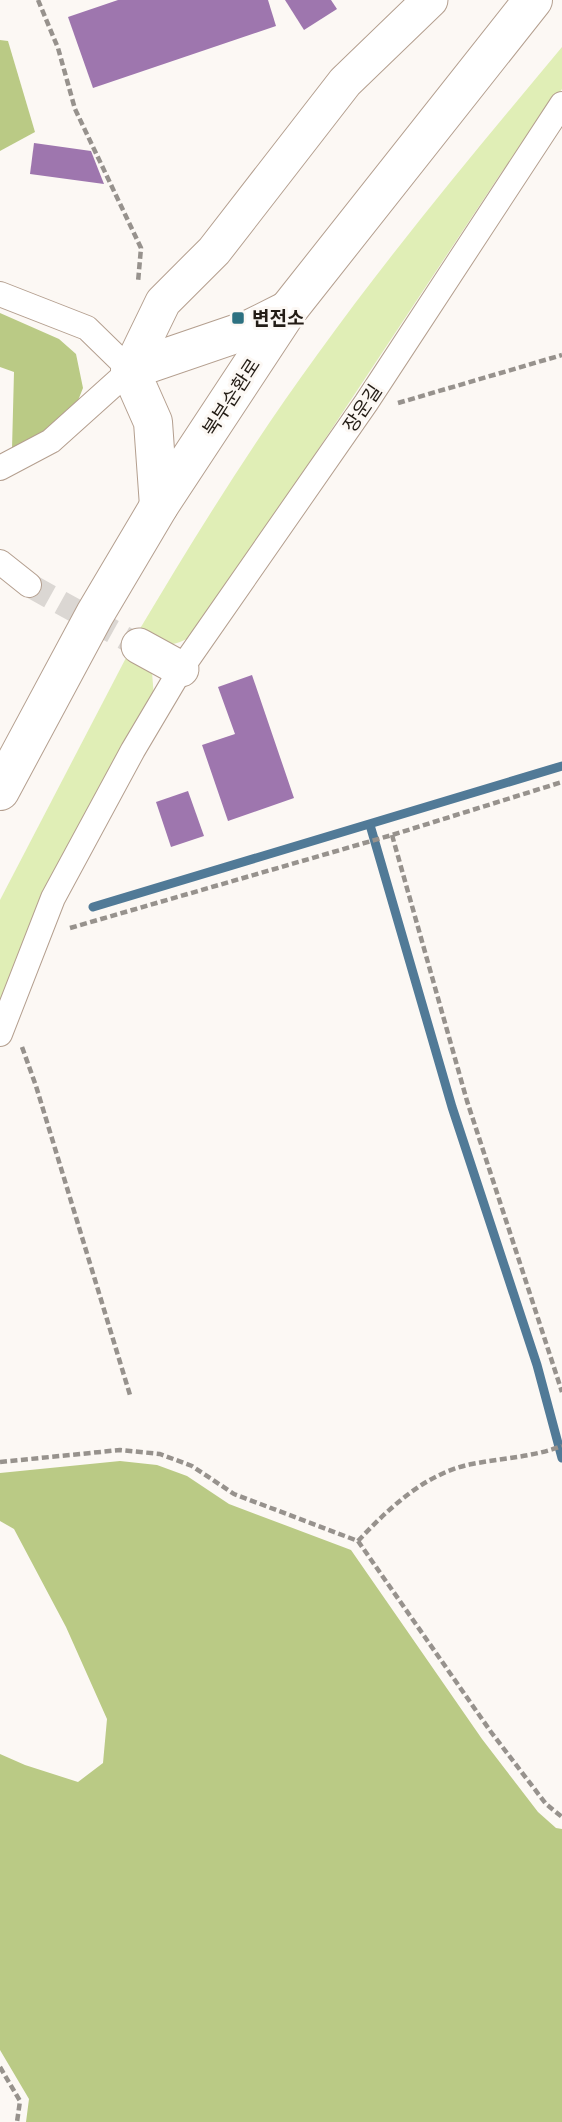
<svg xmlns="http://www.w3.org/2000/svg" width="562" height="2122" viewBox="0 0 562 2122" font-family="'Titillium Web','Noto Sans KR',sans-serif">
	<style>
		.green { fill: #e0eeb6 }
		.forest { fill: #baca85 }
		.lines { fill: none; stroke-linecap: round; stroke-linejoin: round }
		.stream { stroke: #517a97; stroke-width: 9 }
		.building { fill: #9e76ae }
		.street-tunnel { stroke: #dbd7d3; stroke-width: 24; stroke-dasharray: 24 12; stroke-linecap: butt }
		.street-casing { stroke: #b49f8f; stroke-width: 26 }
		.secondary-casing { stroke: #b49f8f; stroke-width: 37 }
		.primary-casing { stroke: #b49f8f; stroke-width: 40 }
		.path { stroke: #97928d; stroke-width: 4.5; stroke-dasharray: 7 3.5; stroke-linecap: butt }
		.street { stroke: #fff; stroke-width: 24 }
		.secondary { stroke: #fff; stroke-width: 35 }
		.primary { stroke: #fff; stroke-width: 38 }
		.poi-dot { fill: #2d7181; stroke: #fcf8f4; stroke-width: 2.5 }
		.labels { text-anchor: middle; stroke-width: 6; stroke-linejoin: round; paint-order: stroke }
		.poi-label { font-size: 19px; font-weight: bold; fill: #231c15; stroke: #fcf8f4; text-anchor: start }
		.street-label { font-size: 19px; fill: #231c15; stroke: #fcf8f4 }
	</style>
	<rect width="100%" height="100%" fill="#fcf8f4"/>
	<!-- green -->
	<g class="green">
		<path d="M562 47V89L501 173 196 634C167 650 166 646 138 632 194 538 252 444 317 355 394 248 478 148 562 47Z"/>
		<path d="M128 654 152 672 154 698 0 1003V900Z"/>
	</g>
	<!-- forest -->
	<g class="forest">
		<path d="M0 40 8 41 35 132 0 151Z"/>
		<path d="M0 313 59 339 76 354 83 388 75 408 49 434 12 449 14 372 0 367Z"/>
		<path d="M120 1461 157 1465 187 1476 229 1504 351 1550 482 1739 538 1812 556 1828 562 1829V2122H26L29 2099 0 2050V1754L25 1765 78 1782 103 1763 107 1719 66 1627 14 1529 0 1521V1473Z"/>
	</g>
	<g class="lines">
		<!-- stream -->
		<g class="stream">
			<path d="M370 825 452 1107 537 1365 562 1458"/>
			<path d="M93 907 562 766"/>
		</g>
	</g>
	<!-- building -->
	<g class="building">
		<path d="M118 0H268L276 26 93 88 68 17Z"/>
		<path d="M285 0H331L337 9 304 30Z"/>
		<path d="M34 143 91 151 104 184 30 174Z"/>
		<path d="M252 675 294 798 228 821 202 745 235 734 218 687Z"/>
		<path d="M188 791 204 836 171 847 156 802Z"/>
	</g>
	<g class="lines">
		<!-- street-tunnel -->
		<path class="street-tunnel" d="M29 585 139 646"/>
		<!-- street casing -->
		<g class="street-casing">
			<g id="street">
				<path d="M0 294 87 328 130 370 51 441 0 468"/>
				<path d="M0 562 29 585"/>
				<path d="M0 1034 53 898 133 750 181 669 366 403 562 104"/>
			</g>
		</g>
		<!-- secondary casing -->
		<g class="secondary-casing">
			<g id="secondary">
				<path d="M130 370 163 302 214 251 345 82 430 0"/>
				<path d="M139 646 181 669"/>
			</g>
		</g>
		<!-- primary casing -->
		<g class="primary-casing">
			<g id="primary">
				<path d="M159 506 153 422 130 370 250 329 288 310"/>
				<path d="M0 791 95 614 159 506 288 310 533 0"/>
			</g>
		</g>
		<!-- path -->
		<g class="path">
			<path d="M38 0 58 48 75 109 141 248 138 282"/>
			<path d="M398 403 562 355"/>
			<path d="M392 835 467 1101 562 1392"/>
			<path d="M70 928 392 835 562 782"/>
			<path d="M22 1047 36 1086 130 1395"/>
			<path d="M0 1462 120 1450 160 1454 192 1466 234 1494 358 1541 491 1732 546 1804 562 1817"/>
			<path d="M358 1541C390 1507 426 1473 472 1464 503 1458 533 1457 562 1446"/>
			<path d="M0 2067 20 2101 17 2122"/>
		</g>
		<!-- street -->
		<use href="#street" class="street"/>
		<!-- secondary -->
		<use href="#secondary" class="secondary"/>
		<!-- primary -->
		<use href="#primary" class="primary"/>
	</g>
	<!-- markers -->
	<rect class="poi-dot" x="231" y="311" width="14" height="14" rx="3.5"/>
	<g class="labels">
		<!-- poi labels -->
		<g class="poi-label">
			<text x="252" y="325">변전소</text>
		</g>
		<!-- street labels -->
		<g class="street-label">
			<text transform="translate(231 397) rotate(-57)" y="7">북부순환로</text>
			<text transform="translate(362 408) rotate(-56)" y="7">장운길</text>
		</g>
	</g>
</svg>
